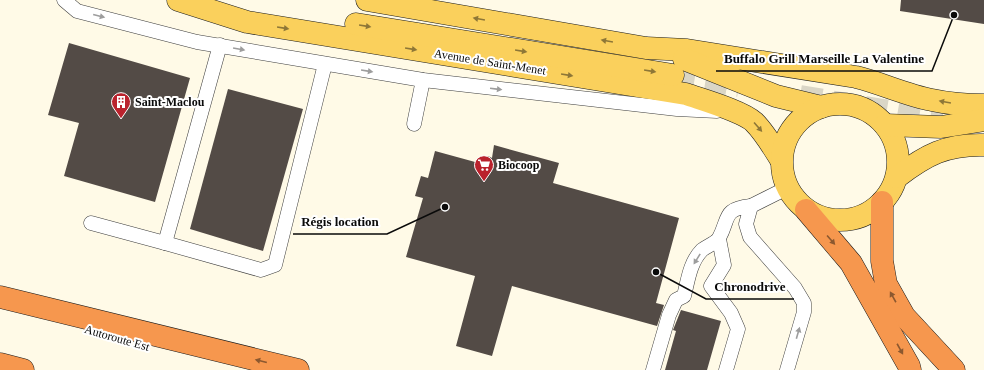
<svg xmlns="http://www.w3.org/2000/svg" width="984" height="370" viewBox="0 0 984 370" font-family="'Times New Roman',serif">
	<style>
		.building { fill: #534b46 }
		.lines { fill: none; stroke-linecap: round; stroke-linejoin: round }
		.primary-tunnel { stroke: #dad6c6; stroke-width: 22; stroke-dasharray: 22 11; stroke-linecap: butt }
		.lane-casing { stroke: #3d3d3d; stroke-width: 15 }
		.primary-casing { stroke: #1b1b1b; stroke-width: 23 }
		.highway-casing { stroke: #1b1b1b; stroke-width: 23 }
		.lane { stroke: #fff; stroke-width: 14 }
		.primary { stroke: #fad05c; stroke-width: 22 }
		.highway { stroke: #f6974e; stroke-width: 22 }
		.oneway { fill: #9d9d9d }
		.oneway2 { fill: #8e7737 }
		.oneway3 { fill: #8c582f }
		.labels { text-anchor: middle; stroke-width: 4; stroke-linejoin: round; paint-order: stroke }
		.street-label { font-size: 12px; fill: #0a0a0a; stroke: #fff }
		.poi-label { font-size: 12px; font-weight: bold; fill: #0a0a0a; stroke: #fff; text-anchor: start }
		.leader { fill: none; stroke: #0a0a0a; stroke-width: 1.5 }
		.callout-dot { fill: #0a0a0a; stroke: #fff; stroke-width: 1.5 }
		.callout-label { font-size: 13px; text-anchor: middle; font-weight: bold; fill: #0a0a0a; stroke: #fff; stroke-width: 4; stroke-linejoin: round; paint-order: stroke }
	</style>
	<rect width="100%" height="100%" fill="#fffae7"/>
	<!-- building -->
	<g class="building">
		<path d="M901 0H984V24L900 11Z"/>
		<path d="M69 43 190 78 155 202 64 176 79 123 48 115Z"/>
		<path d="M228 89 303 109 263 251 190 229Z"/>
		<path d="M494 145 559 163 553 183 679 218 656 303 664 305 657 326 512 286 492 356 456 346 475 276 406 257 423 198 415 196 421 176 428 178 435 151 486 165 488 156 492 158Z"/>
		<path d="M681 310 721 321 707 370H665L676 331 673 330Z"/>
	</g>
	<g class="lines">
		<!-- primary-tunnel -->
		<g class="primary-tunnel">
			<path d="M673 75 739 86"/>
			<path d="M800 96 942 120"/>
		</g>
		<!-- lane casing -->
		<g class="lane-casing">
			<g id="lane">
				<path d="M64 0 77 11 197 42 423 80 677 109 717 111"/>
				<path d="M414 124 423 80"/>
				<path d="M751 206 787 188"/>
				<path d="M91 223 165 243 261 270 275 265 325 64"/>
				<path d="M719 239 724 265 711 286 731 313 738 329 726 370"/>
				<path d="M165 243 220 45"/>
				<path d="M653 370 669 315 676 300 684 296C688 280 690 262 702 250 707 246 716 243 719 238 730 218 722 209 751 206L746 224 750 237 795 288 804 303V312L787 370"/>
			</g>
		</g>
		<!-- primary casing -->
		<g class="primary-casing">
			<g id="primary">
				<path d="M178 0 247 22 686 94C703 100 742 111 754 122 765 133 773 147 781 160"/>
				<path d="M367 0 646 48 687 50 856 77C881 83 906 95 932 100 950 104 966 105 984 105"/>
				<path d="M356 24 673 75"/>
				<path d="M684 59 776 96 821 107"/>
				<circle cx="840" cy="162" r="58"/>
				<path d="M885 125 941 127 984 120"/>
				<path d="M897 177C926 155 946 144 984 145"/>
			</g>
		</g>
		<!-- highway casing -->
		<g class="highway-casing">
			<g id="highway">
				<path d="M882 202V261L886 284 904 316 954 370"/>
				<path d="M806 210 851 263 909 366 910 370"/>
				<path d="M0 297 298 370"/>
				<path d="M0 364 23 370"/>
			</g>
		</g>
		<!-- lane -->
		<use href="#lane" class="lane"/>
		<!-- primary -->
		<use href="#primary" class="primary"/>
		<!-- highway -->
		<use href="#highway" class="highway"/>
	</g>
	<!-- one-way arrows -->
	<defs><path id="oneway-solid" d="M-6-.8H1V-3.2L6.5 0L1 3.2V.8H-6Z"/></defs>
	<g class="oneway">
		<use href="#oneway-solid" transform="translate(99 16) rotate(14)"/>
		<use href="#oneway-solid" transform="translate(239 49) rotate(10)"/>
		<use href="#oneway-solid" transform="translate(367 71) rotate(9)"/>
		<use href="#oneway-solid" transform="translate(496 89) rotate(7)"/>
		<use href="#oneway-solid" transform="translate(697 259) rotate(122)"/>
		<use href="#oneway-solid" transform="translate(798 333) rotate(-74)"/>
	</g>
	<g class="oneway2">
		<use href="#oneway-solid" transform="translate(479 19) rotate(-170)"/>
		<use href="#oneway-solid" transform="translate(365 26) rotate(9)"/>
		<use href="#oneway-solid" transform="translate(283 28) rotate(9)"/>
		<use href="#oneway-solid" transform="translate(607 41) rotate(-170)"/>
		<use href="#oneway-solid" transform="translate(411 49) rotate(9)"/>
		<use href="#oneway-solid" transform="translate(521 51) rotate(9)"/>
		<use href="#oneway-solid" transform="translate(650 71) rotate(9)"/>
		<use href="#oneway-solid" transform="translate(567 75) rotate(9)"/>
		<use href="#oneway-solid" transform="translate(945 102) rotate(-170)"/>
		<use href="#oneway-solid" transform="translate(758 127) rotate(49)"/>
	</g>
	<g class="oneway3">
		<use href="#oneway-solid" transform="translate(831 240) rotate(49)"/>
		<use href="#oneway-solid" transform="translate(893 297) rotate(-119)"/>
		<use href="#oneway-solid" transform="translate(900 349) rotate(61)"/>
		<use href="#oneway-solid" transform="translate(261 361) rotate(-166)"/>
	</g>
	<!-- icons -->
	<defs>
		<g id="building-pin" transform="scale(1)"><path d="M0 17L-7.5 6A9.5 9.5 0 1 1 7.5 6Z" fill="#ba222d" stroke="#fff"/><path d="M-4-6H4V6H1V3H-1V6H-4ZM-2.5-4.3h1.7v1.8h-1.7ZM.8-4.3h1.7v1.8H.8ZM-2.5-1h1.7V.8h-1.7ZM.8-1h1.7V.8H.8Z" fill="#fff"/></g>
		<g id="supermarket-pin" transform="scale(1)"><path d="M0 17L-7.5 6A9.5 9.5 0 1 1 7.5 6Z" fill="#ba222d" stroke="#fff"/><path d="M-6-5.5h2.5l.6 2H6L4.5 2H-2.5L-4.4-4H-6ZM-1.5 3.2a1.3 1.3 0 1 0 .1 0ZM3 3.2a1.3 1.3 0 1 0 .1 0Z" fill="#fff"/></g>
	</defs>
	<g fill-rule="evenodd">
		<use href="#building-pin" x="121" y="102"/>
		<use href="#supermarket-pin" x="484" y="165"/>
	</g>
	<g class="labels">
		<!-- street labels -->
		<g class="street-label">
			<text transform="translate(490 62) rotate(9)" y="4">Avenue de Saint-Menet</text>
			<text transform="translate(117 338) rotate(16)" y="4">Autoroute Est</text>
		</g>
		<!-- poi labels -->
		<g class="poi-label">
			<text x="135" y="106">Saint-Maclou</text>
			<text x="498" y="169">Biocoop</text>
		</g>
	</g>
	<!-- callouts -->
	<path class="leader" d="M954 15L932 71H716M445 207L387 234H293M656 272L706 299H794"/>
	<g class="callout-dot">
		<circle cx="954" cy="15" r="4"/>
		<circle cx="445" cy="207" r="4"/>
		<circle cx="656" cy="272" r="4"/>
	</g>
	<g class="callout-label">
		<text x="824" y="63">Buffalo Grill Marseille La Valentine</text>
		<text x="340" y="226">Régis location</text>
		<text x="750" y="291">Chronodrive</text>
	</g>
</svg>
